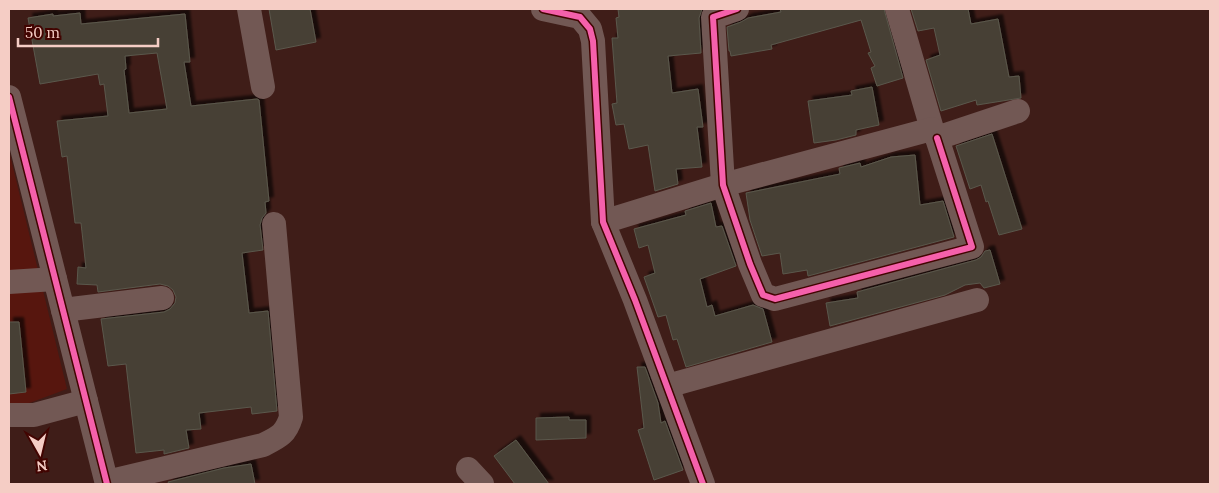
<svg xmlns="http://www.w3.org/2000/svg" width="1219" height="493" viewBox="0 0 1219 493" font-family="Lora,serif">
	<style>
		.built { fill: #57160e }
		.building { fill: #464035; stroke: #5b584c; fill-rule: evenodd; filter: url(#shadow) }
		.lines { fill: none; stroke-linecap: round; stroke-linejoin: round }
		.minor { stroke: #725854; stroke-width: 24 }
		.cycleway-casing { stroke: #420401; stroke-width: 9 }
		.cycleway { stroke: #f560ab; stroke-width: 6 }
	</style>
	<defs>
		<filter id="shadow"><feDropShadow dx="4.5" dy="-4.5" stdDeviation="1" flood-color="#0009"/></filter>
	</defs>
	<rect width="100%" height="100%" fill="#3f1d18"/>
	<!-- built -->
	<path class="built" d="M9 151 67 389 16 408 9 407Z"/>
	<!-- building -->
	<g class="building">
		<path d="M269 9H310L316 42 276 50Z"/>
		<path d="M618 9H702L699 18 701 53 668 56 672 93 698 89 703 127H697L702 167 676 169 678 184 655 191 648 145 629 149 624 124 616 125 612 104 617 103 612 38H618L616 18 619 17Z"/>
		<path d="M780 9H884L903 78 877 86 871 68 875 66 868 53 871 52 861 20 771 45 772 49 731 56 730 51H729L727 27 741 22 748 18 781 12Z"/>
		<path d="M911 9H968L971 24 998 19 1009 77 1019 76 1021 98 977 105 976 100 941 111 926 60 940 55 934 28 918 31Z"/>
		<path d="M80 13 81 24 185 14 190 62H184L191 106 257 99 259 100 269 201 265 202 266 213 262 218 260 225 263 250 242 253 249 313 268 311 277 411 252 414 251 407 199 413 201 429 186 430 189 448 164 454V450L136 453 126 364 108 366 101 319 164 312 170 309 175 303 176 297 173 290 168 286 160 284 98 292 97 285 77 284 78 267 86 268 81 223H75L67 156 62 157 57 121 108 116 104 84 100 85 98 74 40 84 28 18 53 14V16ZM157 53 167 109 129 113 124 70 126 69 125 56Z"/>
		<path d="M872 87 879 125 856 130V135L836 140 814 143 808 101 852 95 851 91Z"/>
		<path d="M992 134 1022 229 999 235 988 201 986 202 981 185 970 189 956 146Z"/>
		<path d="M915 155 920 205 943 201 954 237 808 276 807 270 783 274 780 253 762 256 750 220 746 193 840 174 839 168 860 163 861 167 891 157Z"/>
		<path d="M711 203 716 227 722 226 736 266 700 279 707 307 712 305 715 316 753 305 763 309 772 342 686 367 677 339 673 340 666 315 658 317 644 277 655 273 648 245 639 248 634 229 686 215 685 211Z"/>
		<path d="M990 250 1000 284 984 288 980 283 965 285 945 295 830 326 826 303 858 298 857 292 976 260 981 257 985 251Z"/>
		<path d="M9 322H19L26 392 9 394Z"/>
		<path d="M637 367H645L658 403 661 423 665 421 683 470 654 480 638 430 644 428Z"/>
		<path d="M569 417V420H586V438L536 440V418Z"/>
		<path d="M516 440 549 484H515L494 456Z"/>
		<path d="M251 464 255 484H169L168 482 224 468Z"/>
	</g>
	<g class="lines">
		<!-- minor -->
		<g class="minor">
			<path d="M249 9 263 87"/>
			<path d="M543 9 580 17 590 29 593 41 603 222 635 300 703 484"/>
			<path d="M737 9 713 17 723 185 750 264 763 295 775 299 972 247 937 138"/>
			<path d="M897 9 932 129"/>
			<path d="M9 97 107 484"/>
			<path d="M603 222 723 185 932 129 937 138 1018 111"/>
			<path d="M9 282 55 279"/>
			<path d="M63 310 162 298"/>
			<path d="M667 386 977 300"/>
			<path d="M9 415H34L86 401"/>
			<path d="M468 469 482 484"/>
			<path d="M107 482 263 445C279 437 286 434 291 417L274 224"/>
		</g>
		<!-- cycleway casing -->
		<g class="cycleway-casing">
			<g id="cycleway">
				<path d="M543 9 580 17 590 29 593 41 603 222 635 300 703 484"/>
				<path d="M737 9 713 17 723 185 750 264 763 295 775 299 972 247 937 138"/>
				<path d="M9 97 107 484"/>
			</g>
		</g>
		<!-- cycleway -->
		<use href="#cycleway" class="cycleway"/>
	</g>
	<!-- border -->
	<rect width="1219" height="493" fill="none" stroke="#f5cdc5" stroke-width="20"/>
	<!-- north arrow -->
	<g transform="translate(40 453) rotate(172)" stroke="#420401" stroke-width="4" paint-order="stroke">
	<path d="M0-4L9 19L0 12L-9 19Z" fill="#f5cdc5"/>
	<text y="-8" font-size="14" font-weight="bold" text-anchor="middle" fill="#f5cdc5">N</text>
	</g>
	<!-- scale -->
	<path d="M18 38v8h140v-8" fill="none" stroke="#f5cdc5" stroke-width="2.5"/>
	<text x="25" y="38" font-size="15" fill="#f5cdc5" stroke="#420401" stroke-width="4" paint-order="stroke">50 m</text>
</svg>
